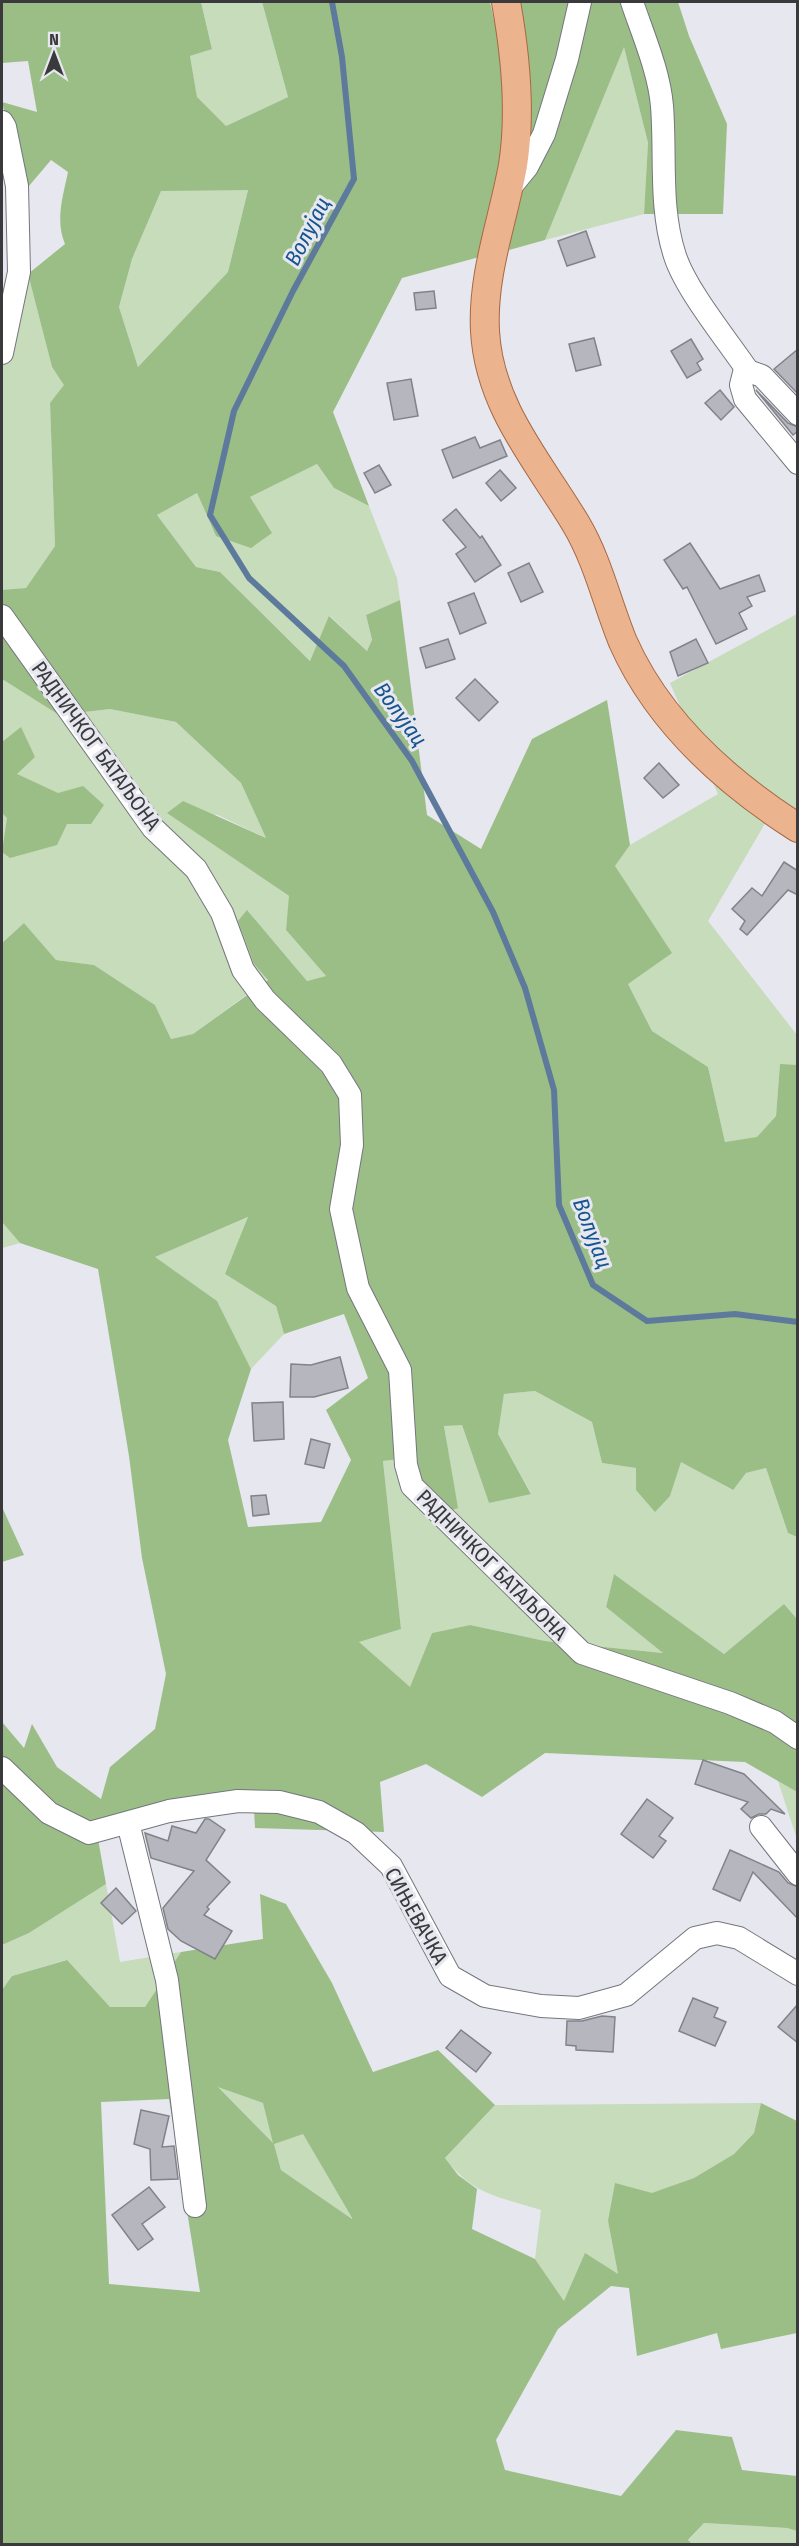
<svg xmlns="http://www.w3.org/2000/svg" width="799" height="2546" viewBox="0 0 799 2546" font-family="'Fira Sans Condensed',sans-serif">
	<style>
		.green { fill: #c6dcba }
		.forest { fill: #9bbe87; fill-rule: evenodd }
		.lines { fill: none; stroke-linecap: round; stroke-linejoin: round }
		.stream { stroke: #5d7a9c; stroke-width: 6 }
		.building { fill: #b6b7be; stroke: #828289; stroke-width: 1.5 }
		.minor-casing { stroke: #75767d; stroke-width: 24 }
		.major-casing { stroke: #a66842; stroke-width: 30 }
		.minor { stroke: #fff; stroke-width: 22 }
		.major { stroke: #ecb38f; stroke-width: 28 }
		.labels { text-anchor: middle; stroke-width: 6; stroke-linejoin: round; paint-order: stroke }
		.street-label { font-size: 21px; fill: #3a3a3d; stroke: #e6e7ef }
		.water-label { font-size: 22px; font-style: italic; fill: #16548f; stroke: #e6e7ef }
	</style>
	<rect width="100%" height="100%" fill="#e6e7ef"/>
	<!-- green -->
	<g class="green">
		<path d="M201 2H262L288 97 226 126 197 98 190 56 212 48Z"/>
		<path d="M624 46 648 144 644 214 545 240Z"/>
		<path d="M161 190H248L228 272 138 367 119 307 132 259Z"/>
		<path d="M28 274 52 367 65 385 50 403 55 546 26 588 2 591V331Z"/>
		<path d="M317 464 334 488 369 506 397 578 400 600 366 615 372 641 367 651 330 616 310 661 220 572 196 567 157 515 197 493 216 536 250 497Z"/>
		<path d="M797 614V816L767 820 708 921 797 1035V1065H780L776 1116 757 1138 725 1142 708 1067 652 1031 628 984 615 866 630 845 718 794 670 683Z"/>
		<path d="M2 679 59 715 110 709 176 722 241 783 266 838 218 815 168 813 290 897 286 930 326 976 307 981 247 910 268 979 193 1034 171 1039 155 1005 94 965 56 960 24 923 2 943Z"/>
		<path d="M249 1217 225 1274 276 1306 284 1334 251 1369 217 1301 154 1257Z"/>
		<path d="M2 1222 20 1243 2 1248Z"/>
		<path d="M535 1391 592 1422 602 1463 636 1468 670 1496 681 1461 732 1490 746 1473 766 1468 788 1533 797 1537V1619L784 1604 724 1654 614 1574 606 1607 664 1653 545 1641 470 1625 432 1633 410 1688 358 1642 401 1629 383 1461 416 1457 457 1508 444 1425H462L489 1503 531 1493 498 1434 504 1394Z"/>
		<path d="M778 1781 797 1792V1839Z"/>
		<path d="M106 1884 120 1962 181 1952 145 2007H110L66 1960 12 1976 2 1990V1945L29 1933Z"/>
		<path d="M217 2086 263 2103 303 2134 353 2220 281 2170 274 2144Z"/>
		<path d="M761 2103 754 2133 734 2154 694 2178 652 2194 608 2221 618 2274 564 2301 535 2259 541 2210C498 2196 474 2196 445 2158L495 2105Z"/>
		<path d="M704 2523 787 2528 797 2531V2544H692L688 2541Z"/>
	</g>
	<!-- forest -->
	<g class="forest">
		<path d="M2 2H201L212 49 190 56 197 97 226 126 288 97 262 2H490L499 43 506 150 483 256 402 278 333 412 369 506 334 488 317 464 250 497 272 533 251 548 216 536 197 493 157 515 196 567 220 572 310 661 329 616 367 651 372 640 366 615 400 600 427 815 481 849 532 739 607 700 630 845 615 866 672 953 628 984 652 1031 708 1067 725 1142 757 1137 776 1116 780 1064 797 1065V1537L788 1533 766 1468 746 1473 733 1490 681 1462 670 1496 655 1512 636 1490V1468L602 1463 592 1422 535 1391 504 1394 498 1434 531 1494 489 1503 462 1425 444 1426 458 1508 432 1517 416 1457 383 1461 401 1629 359 1642 410 1687 432 1633 470 1625 545 1641 663 1653 606 1607 614 1574 724 1654 784 1604 797 1619V1792L745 1762 545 1753 482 1797 426 1764 380 1782 384 1832 255 1828 253 1792 95 1822 106 1884 29 1933 2 1945V1722L24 1748 32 1724 57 1767 101 1799 110 1767 155 1729 166 1674 142 1558 129 1456 98 1269 20 1243 2 1222V943L24 923 56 960 94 965 155 1005 171 1039 193 1034 268 980 254 964 238 921 247 910 307 981 326 976 286 930 289 896 167 813 183 801 266 838 241 783 176 722 110 709 59 715 2 679V480L3 493 2 590 26 588 55 546 50 403 64 385 52 367 28 274 65 244C55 221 63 196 68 172L51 160 23 193 2 102 37 112 28 61 2 63ZM248 190 228 272 138 367 119 307 132 259 161 191ZM248 1217 225 1274 276 1306 284 1334 344 1314 368 1378 326 1410 351 1460 321 1522 248 1527 228 1440 251 1369 217 1301 155 1257Z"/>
		<path d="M515 2H678L689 36 727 124 723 214H644L648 143 624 47 545 240 509 250 528 125Z"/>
		<path d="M21 727 35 757 17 774 58 793 83 786 104 805 91 824H67L57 845 10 858 2 852 7 818 2 813V742Z"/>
		<path d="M2 1507 24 1555 2 1562Z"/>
		<path d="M260 1894 286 1904 332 1983 373 2072 438 2050 495 2105 445 2158 458 2175 477 2189 472 2229 535 2259 564 2301 585 2253 618 2274 608 2221 615 2183 652 2193 694 2178 734 2154 754 2133 761 2103 797 2121V2333L721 2349 717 2333 637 2356 629 2288 611 2286 558 2329 496 2440 505 2470 621 2496 676 2430 732 2437 742 2470 797 2476V2531L787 2528 704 2523 688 2540 692 2544H2V1990L12 1976 67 1960 110 2007H145L181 1952 263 1939ZM218 2087 263 2103 273 2143ZM169 2099 200 2292 109 2284 101 2102ZM303 2134 352 2218V2219L281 2170 274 2144Z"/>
	</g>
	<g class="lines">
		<!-- stream -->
		<path class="stream" d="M332 2 342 57 354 179 293 291 234 411 210 515 249 578 344 666 412 761 493 912 525 988 554 1090 559 1205 593 1285 647 1321 735 1314 798 1322"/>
	</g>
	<!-- building -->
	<g class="building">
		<path d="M586 231 595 257 567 266 558 241Z"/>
		<path d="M434 291 436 308 416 310 414 293Z"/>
		<path d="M594 338 601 365 576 371 569 344Z"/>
		<path d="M691 339 703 359 697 363 701 370 687 378 671 351Z"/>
		<path d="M798 349V394L774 369Z"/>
		<path d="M411 379 418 416 394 420 387 383Z"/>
		<path d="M720 390 734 407 721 420 705 403Z"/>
		<path d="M756 390 788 423 798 427V431L793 435Z"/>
		<path d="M475 437 480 448 500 440 507 456 453 478 442 450Z"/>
		<path d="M379 465 391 485 375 493 364 473Z"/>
		<path d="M500 470 516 488 501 501 486 483Z"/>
		<path d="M456 509 480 538 482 536 501 565 475 582 456 554 466 547 443 520Z"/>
		<path d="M690 543 720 589 759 575 765 591 747 597 752 606 739 613 747 629 716 644 687 587 683 589 664 560Z"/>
		<path d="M529 563 543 592 521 602 508 573Z"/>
		<path d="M474 593 486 623 460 634 448 603Z"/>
		<path d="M448 639 455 659 426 668 420 648Z"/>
		<path d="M696 639 708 663 678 676 670 652Z"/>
		<path d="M475 679 498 702 479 721 456 698Z"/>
		<path d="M659 763 679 785 663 798 644 778Z"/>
		<path d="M784 862 798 871V895L788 890 747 935 740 929 745 921 732 909 752 888 762 896Z"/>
		<path d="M340 1357 348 1388 314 1397H290L291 1364 311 1365Z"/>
		<path d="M283 1402 284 1439 254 1441 252 1403Z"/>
		<path d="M311 1439 330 1444 324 1468 305 1464Z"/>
		<path d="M266 1495 269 1514 253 1516 251 1496Z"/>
		<path d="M703 1760 744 1774 785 1814 771 1809 766 1814H759L751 1818 741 1809 748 1802 695 1784Z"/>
		<path d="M647 1799 673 1818 659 1836 666 1841 653 1858 621 1834Z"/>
		<path d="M205 1819H209L225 1830 206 1860 230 1882 207 1907 209 1909 204 1915 232 1931 215 1959 181 1941 168 1929 163 1908 194 1871 151 1858 145 1833 168 1841 172 1826 196 1833Z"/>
		<path d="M730 1850 779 1872 788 1883 798 1887V1919L753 1872 740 1901 713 1889Z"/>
		<path d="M116 1888 136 1911 122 1924 101 1903Z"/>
		<path d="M693 1998 718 2008 714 2017 726 2022 715 2046 679 2031Z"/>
		<path d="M798 2004V2043L778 2027Z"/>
		<path d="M602 2016 615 2017 613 2052 576 2050V2046L566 2045 567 2021H582Z"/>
		<path d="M461 2030 491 2053 476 2072 446 2048Z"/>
		<path d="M141 2110 169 2116 162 2147 174 2146 178 2179 151 2180 150 2149 134 2144Z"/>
		<path d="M149 2187 165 2207 142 2224 153 2239 138 2250 112 2215Z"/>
	</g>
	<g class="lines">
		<!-- minor casing -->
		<g class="minor-casing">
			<g id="minor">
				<path d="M632 2C643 35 659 71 662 106 666 157 659 207 675 256 686 290 727 340 748 371"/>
				<path d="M2 122 5 127 17 186 19 272 2 353"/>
				<path d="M509 189 527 167 544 134 567 59 580 2"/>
				<path d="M798 414 762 376 748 371 744 373 741 385 745 399 798 463"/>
				<path d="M2 616 153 828 196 869 222 913 243 970 265 1000 331 1064 350 1095 352 1145 341 1209 358 1288 400 1370 406 1465 412 1486 582 1653 730 1703 775 1722 798 1738"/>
				<path d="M2 1768 49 1813 89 1833 169 1811 238 1801 279 1802 319 1812 356 1833 391 1866 450 1976 485 1996 541 2006 579 2008 626 1995 695 1938 717 1933 739 1938 798 1974"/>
				<path d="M128 1823 167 1980 195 2206"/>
				<path d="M761 1827 798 1874"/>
			</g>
		</g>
		<!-- major casing -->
		<g class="major-casing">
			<path id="major" d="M506 2C515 52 521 114 513 165 503 221 482 274 485 331 489 407 539 462 576 524 598 561 607 603 623 642 658 721 726 782 798 828"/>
		</g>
		<!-- minor -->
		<use href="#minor" class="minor"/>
		<!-- major -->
		<use href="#major" class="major"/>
	</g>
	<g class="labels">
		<!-- street labels -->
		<g class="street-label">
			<text transform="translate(96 746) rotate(54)" y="7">РАДНИЧКОГ БАТАЉОНА</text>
			<text transform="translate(492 1565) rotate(45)" y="7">РАДНИЧКОГ БАТАЉОНА</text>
			<text transform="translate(416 1916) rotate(61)" y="7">СИЊЕВАЧКА</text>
		</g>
		<!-- water labels -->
		<g class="water-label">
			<text transform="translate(307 231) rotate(-63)" y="8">Волујац</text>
			<text transform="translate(401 714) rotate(54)" y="8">Волујац</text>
			<text transform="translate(593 1233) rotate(69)" y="8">Волујац</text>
		</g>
	</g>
	<!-- border -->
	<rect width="799" height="2546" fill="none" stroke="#3a3a3d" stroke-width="6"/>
	<!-- north arrow -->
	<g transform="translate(54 54)" stroke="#e6e7ef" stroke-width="4.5" paint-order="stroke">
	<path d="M0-4.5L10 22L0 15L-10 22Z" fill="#3a3a3d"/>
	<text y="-9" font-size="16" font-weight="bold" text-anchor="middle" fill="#3a3a3d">N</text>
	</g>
</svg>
